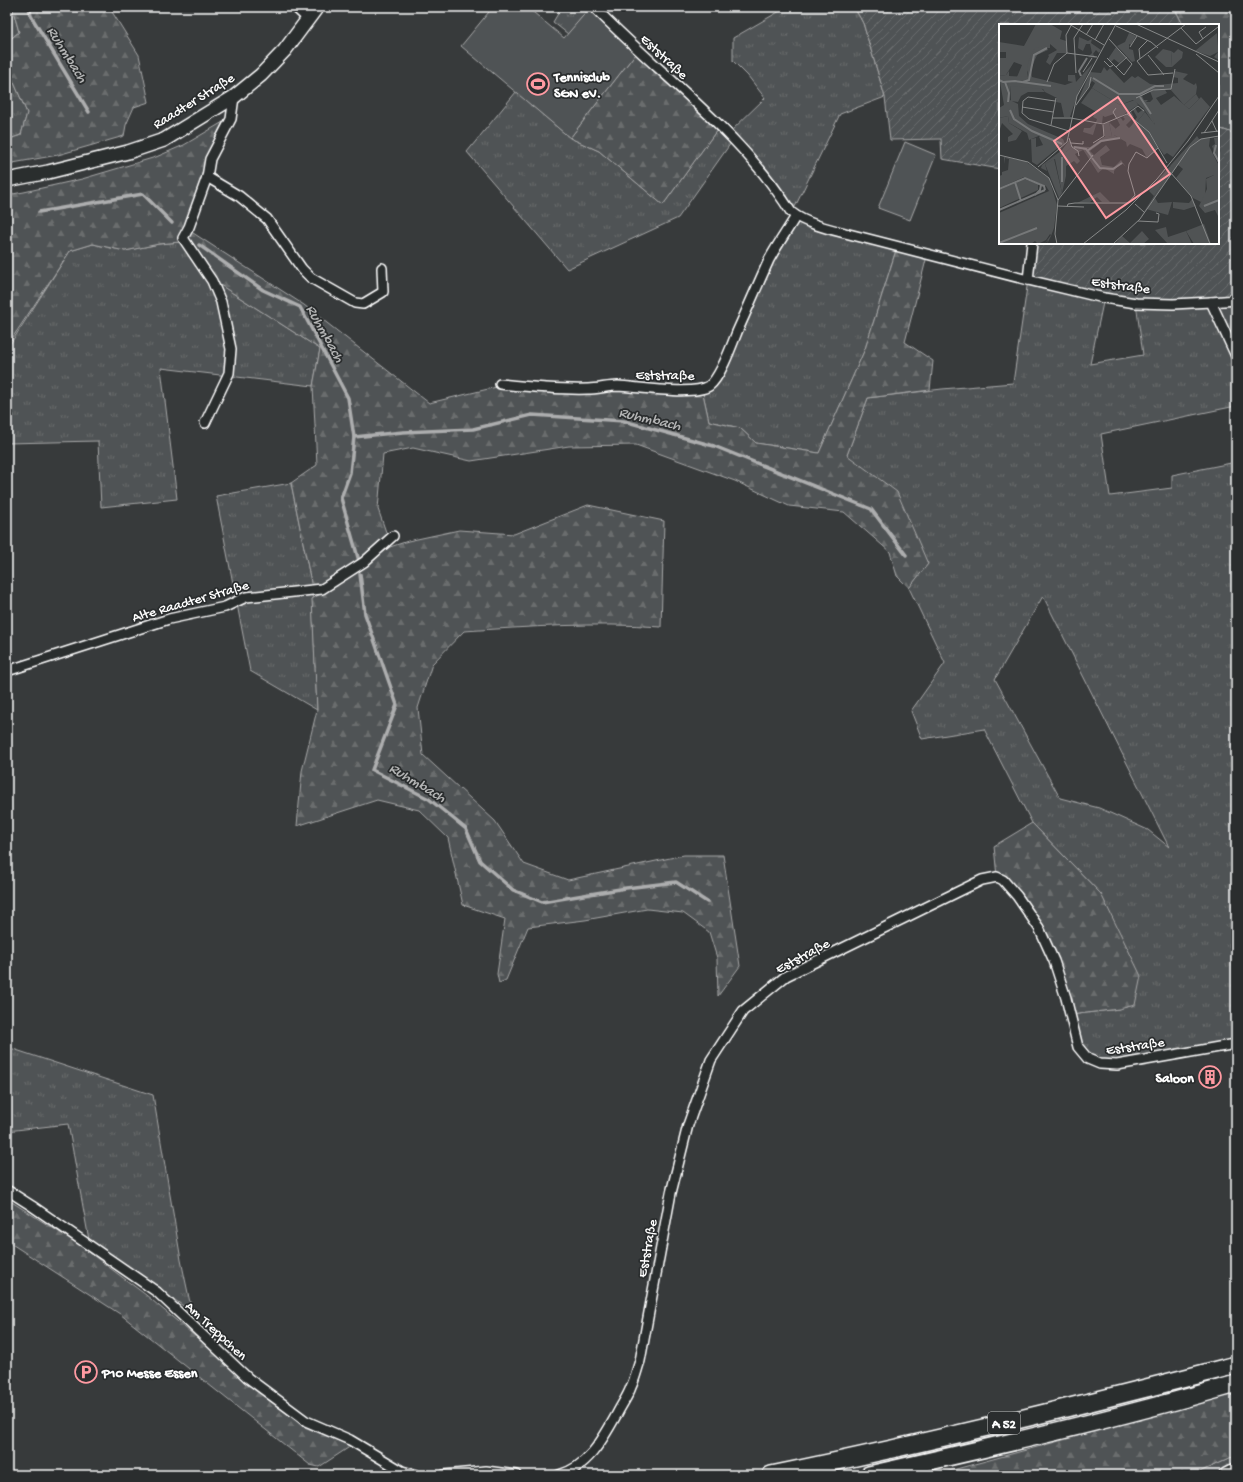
<svg xmlns="http://www.w3.org/2000/svg" width="1243" height="1482" viewBox="0 0 1243 1482" font-family="'Gochi Hand',sans-serif">
	<style>
		.grass { fill: url(#grass-tufts); stroke: #a8a9aa; fill-rule: evenodd }
		.forest { fill: url(#forest-firs); stroke: #a8a9aa }
		.park { fill: #505354; stroke: #a8a9aa }
		.garden { fill: url(#garden-furrows); stroke: #a8a9aa }
		.lines { fill: none; stroke-linecap: round; stroke-linejoin: round }
		.stream { stroke: #adaeaf; stroke-width: 3.5 }
		.street-casing { stroke: #fff; stroke-width: 12 }
		.secondary-casing { stroke: #fff; stroke-width: 16 }
		.highway-casing { stroke: #fff; stroke-width: 20 }
		.street { stroke: #2a2d2e; stroke-width: 9 }
		.secondary { stroke: #2a2d2e; stroke-width: 13 }
		.highway { stroke: #2a2d2e; stroke-width: 17 }
		.labels { text-anchor: middle; stroke-width: 3.5; stroke-linejoin: round; paint-order: stroke }
		.shield { fill: #2a2d2e; stroke: #bfc0c0; stroke-width: 1 }
		.shield-label { font-size: 13px; font-weight: bold; fill: #fff }
		.street-label { font-size: 14px; fill: #fff; stroke: #2a2d2e }
		.poi-label { font-size: 14px; font-weight: bold; fill: #fff; stroke: #2a2d2e; text-anchor: start }
		.water-label { font-size: 15px; font-style: italic; fill: #b4b5b5; stroke: #2a2d2e }
		.inset-river { fill: none; stroke: #767879; stroke-width: 2 }
		.inset-road { fill: none; stroke: #878989; stroke-width: 1 }
		.view { fill: #ff9aa2; fill-opacity: 0.15; stroke: #ff9aa2; stroke-width: 2 }
		.inset-edge { fill: none; stroke: #fff; stroke-width: 2 }
	</style>
	<defs>
		<pattern id="grass-tufts" width="24" height="20" patternUnits="userSpaceOnUse"><rect width="24" height="20" fill="#505354"/><path d="M3 7l-1-3M5 7V3M7 7l1-3M15 17l-1-3M17 17v-4M19 17l1-3" fill="none" stroke="#6a6d6e"/></pattern>
		<pattern id="forest-firs" width="22" height="20" patternUnits="userSpaceOnUse"><rect width="22" height="20" fill="#505354"/><path d="M5 1l3.5 6h-7zM16 11l3.5 6h-7z" fill="#6a6d6e"/></pattern>
		<pattern id="garden-furrows" width="10" height="10" patternUnits="userSpaceOnUse"><rect width="10" height="10" fill="#505354"/><path d="M-1 1l2-2M0 10L10 0M9 11l2-2" fill="none" stroke="#6a6d6e"/></pattern>
	</defs>
	<rect width="100%" height="100%" fill="#373a3b"/>
	<filter id="ink" filterUnits="userSpaceOnUse"><feTurbulence type="fractalNoise" baseFrequency=".025" numOctaves="2"/><feDisplacementMap in="SourceGraphic" scale="8" xChannelSelector="R" yChannelSelector="G"/><feConvolveMatrix kernelMatrix="1 2 1 2 8 2 1 2 1" color-interpolation-filters="sRGB"/></filter>
	<g filter="url(#ink)">
		<!-- grass -->
		<g class="grass">
			<path d="M7 7H12L19 32 7 42Z"/>
			<path d="M555 7H588L589 9 568 34 553 22 559 12Z"/>
			<path d="M787 7H854L863 23 885 97 840 114 793 211 729 133 765 98 748 76 733 61V38Z"/>
			<path d="M7 66 27 113 21 135 7 140Z"/>
			<path d="M516 92 570 138 599 151 663 205 719 127 733 140 678 218 567 269 467 152Z"/>
			<path d="M796 218 897 247 865 349 819 453 756 443 740 428 709 421 702 389 709 388 771 259Z"/>
			<path d="M180 242 188 247 217 283 320 349 313 386 161 368 177 499 101 507 98 441 7 443V349L70 251 93 244 125 251 159 244Z"/>
			<path d="M1028 280 1104 298 1090 364 1143 355 1136 303 1236 300V406L1101 434 1110 496 1172 488V475L1236 462V1043L1100 1063 1078 1047 1070 1015 1119 1009 1101 894 1032 823 984 729 922 739 911 711 945 663 909 588 928 563 847 455 868 398 942 389 1013 383ZM1043 596 1169 847 1148 830 1099 808 1060 798 995 679Z"/>
			<path d="M291 483 312 587 317 710 250 671 216 496Z"/>
			<path d="M7 1047 153 1095 181 1260 192 1312 89 1240 68 1124 7 1131Z"/>
			<path d="M1236 1455V1468L1221 1475H1193Z"/>
		</g>
		<!-- forest -->
		<g class="forest">
			<path d="M12 7H109L139 55 149 102 134 107 126 125 124 136 58 155 7 164V140L21 135 27 113 7 66V42L19 32Z"/>
			<path d="M1174 7H1236V134L1218 128V25H1183Z"/>
			<path d="M636 53 719 127 663 205 599 151 570 138Z"/>
			<path d="M223 122 208 153 201 180 180 242 159 244 125 251 93 244 70 251 7 346V195L24 192 82 179 156 157 184 145Z"/>
			<path d="M190 231 304 305 429 403 501 386 702 389 709 421 740 428 756 443 819 453 865 349 897 247 927 256 905 342 933 361 930 390 868 398 847 455 897 492 928 564 909 588 897 576 890 552 844 512 789 506 735 481 636 445 569 446 471 461 413 448 383 454 378 509 387 535 359 561 333 580 312 587 291 483 317 465 313 386 320 349 217 283 186 245Z"/>
			<path d="M588 505 664 521 661 627C595 622 529 627 464 631L432 664 418 708 423 755 495 821 524 864 568 880 684 855H723L740 966 718 996 717 958 709 932 683 913 647 909 585 920 528 927 506 980 499 983 497 974 505 919 463 905 448 838 419 810 377 800 297 826 302 771 317 710 312 599 355 573 390 547 408 541 459 530 514 534Z"/>
			<path d="M1032 823 1101 894 1141 976 1135 1005 1119 1009 1070 1015 1039 928 997 877 994 846Z"/>
			<path d="M7 1199 78 1244 146 1295 302 1426 351 1446 319 1467 310 1465 120 1314 7 1241Z"/>
			<path d="M1236 1393V1455L1193 1475H934Z"/>
		</g>
		<!-- park -->
		<g class="park">
			<path d="M493 7H527L564 38 589 9 636 53 570 138 461 46Z"/>
			<path d="M905 142 936 155 910 220 878 208Z"/>
		</g>
		<!-- garden -->
		<g class="garden">
			<path d="M854 7H1174L1183 25H1000V169L942 159 941 139 890 140 885 97 863 23Z"/>
			<path d="M1218 128 1236 134V300L1136 303 1028 280 1033 243H1218Z"/>
		</g>
		<g class="lines">
			<!-- stream -->
			<g class="stream">
				<path d="M29 7 31 16 89 112"/>
				<path d="M39 212 143 194 172 223"/>
				<path d="M199 245 263 290 300 307 348 398 354 437 350 473 341 498 359 561"/>
				<path d="M354 437 403 432 473 429 532 415 624 421 714 446 871 509 906 555"/>
				<path d="M360 574 365 614 397 705 372 770 429 799 466 829 480 861 513 890 542 902 626 888 676 882 707 902"/>
			</g>
			<!-- street casing -->
			<g class="street-casing">
				<g id="street">
					<path d="M295 7 309 20"/>
					<path d="M594 7C660 75 740 131 791 212 804 223 829 229 845 233L1028 280 1104 298 1136 303 1173 304 1211 302 1236 356"/>
					<path d="M207 177 239 196 267 219 302 269 311 278 355 303 363 304 383 292 382 268"/>
					<path d="M1028 280 1032 243"/>
					<path d="M1211 302 1236 300"/>
					<path d="M500 384C530 387 559 390 588 389 598 389 608 386 618 386 638 387 694 396 709 386 720 378 732 345 737 332 748 308 758 284 769 260 777 245 787 231 796 216"/>
					<path d="M205 423 229 373 231 349 221 302 212 281 183 238 189 227 207 177 210 159 231 119 234 97"/>
					<path d="M7 671 169 619 225 607 246 597 322 589 364 562 393 536"/>
					<path d="M7 1190 32 1206 157 1292 248 1378 306 1421 350 1440 402 1471 416 1475"/>
					<path d="M444 1475 486 1471 516 1475"/>
					<path d="M559 1475C589 1467 604 1437 618 1412 622 1404 628 1396 631 1387 635 1379 637 1369 640 1361L671 1193 688 1125 711 1060 743 1011 786 976 982 880 997 877 1003 880 1017 896 1039 928 1054 961 1066 998 1078 1047 1088 1059 1100 1064 1117 1065 1236 1044"/>
				</g>
			</g>
			<!-- secondary casing -->
			<g class="secondary-casing">
				<g id="secondary">
					<path d="M7 180 48 172 128 152 164 140 234 97 261 75 285 50 317 7"/>
					<path d="M1226 1475 1236 1470"/>
				</g>
			</g>
			<!-- highway casing -->
			<g class="highway-casing">
				<g id="highway">
					<path d="M771 1475C927 1443 1082 1405 1236 1365"/>
					<path d="M869 1475C992 1447 1115 1419 1236 1384"/>
				</g>
			</g>
			<!-- street -->
			<use href="#street" class="street"/>
			<!-- secondary -->
			<use href="#secondary" class="secondary"/>
			<!-- highway -->
			<use href="#highway" class="highway"/>
		</g>
	</g>
	<!-- icons -->
	<defs>
		<g id="stadium-ring" transform="scale(1.15)"><circle r="9.5" fill="#2a2d2e" stroke="#ff9aa2" stroke-width="1.5"/><path d="M0-5a6.5 5 0 1 0 0 10a6.5 5 0 1 0 0-10ZM-3.5-1.8h7v3.6h-7Z" fill="#ff9aa2"/></g>
		<g id="building-ring" transform="scale(1.15)"><circle r="9.5" fill="#2a2d2e" stroke="#ff9aa2" stroke-width="1.5"/><path d="M-4-6H4V6H1V3H-1V6H-4ZM-2.5-4.3h1.7v1.8h-1.7ZM.8-4.3h1.7v1.8H.8ZM-2.5-1h1.7V.8h-1.7ZM.8-1h1.7V.8H.8Z" fill="#ff9aa2"/></g>
		<g id="parking-ring" transform="scale(1.15)"><circle r="9.5" fill="#2a2d2e" stroke="#ff9aa2" stroke-width="1.5"/><path d="M-3.5-5.5H1a3.5 3.5 0 0 1 0 7H-1V5.5H-3.5ZM-1-3.4V-.6H.8a1.4 1.4 0 0 0 0-2.8Z" fill="#ff9aa2"/></g>
	</defs>
	<g fill-rule="evenodd">
		<use href="#stadium-ring" x="538" y="84"/>
		<use href="#building-ring" x="1210" y="1077"/>
		<use href="#parking-ring" x="86" y="1372"/>
	</g>
	<g class="labels">
		<!-- shield labels -->
		<rect class="shield" x="988" y="1412" width="32" height="22" rx="3"/>
		<g class="shield-label">
			<text x="1004" y="1428">A 52</text>
		</g>
		<!-- street labels -->
		<g class="street-label">
			<text transform="translate(665 56) rotate(43)" y="5">Eststraße</text>
			<text transform="translate(193 100) rotate(-32)" y="5">Raadter Straße</text>
			<text transform="translate(1121 284) rotate(8)" y="5">Eststraße</text>
			<text transform="translate(665 374) rotate(1)" y="5">Eststraße</text>
			<text transform="translate(190 600) rotate(-16)" y="5">Alte Raadter Straße</text>
			<text transform="translate(802 955) rotate(-28)" y="5">Eststraße</text>
			<text transform="translate(1135 1045) rotate(-8)" y="5">Eststraße</text>
			<text transform="translate(646 1248) rotate(-79)" y="5">Eststraße</text>
			<text transform="translate(217 1330) rotate(43)" y="5">Am Treppchen</text>
		</g>
		<!-- poi labels -->
		<g class="poi-label">
			<text x="554" y="81">Tennisclub<tspan x="554" dy="16">SGN eV.</tspan></text>
			<text x="1194" y="1082" text-anchor="end">Saloon</text>
			<text x="102" y="1377">P10 Messe Essen</text>
		</g>
		<!-- water labels -->
		<g class="water-label">
			<text transform="translate(68 54) rotate(58)" y="5">Ruhmbach</text>
			<text transform="translate(326 333) rotate(61)" y="5">Ruhmbach</text>
			<text transform="translate(650 418) rotate(13)" y="5">Ruhmbach</text>
			<text transform="translate(418 782) rotate(31)" y="5">Ruhmbach</text>
		</g>
	</g>
	<!-- overview -->
	<g transform="translate(999 24)">
		<rect width="220" height="220" fill="#373a3b"/>
		<path d="M37 0H51L63 7 61 15 67 17 68 29H58L51 41 47 38 50 32 49 31 58 26 51 20V24H42L28 48 29 53H18L23 41 15 38 7 51 0 52V34H7V28H0V18L25 22ZM218 9 220 36 215 33 219 28 211 32 196 27ZM11 61 42 64 46 68H29L22 72 19 78 12 77ZM136 84 139 89 145 85 146 88 137 99 149 107 159 124 148 134 143 125 131 120 128 123 127 118 115 111 114 107 121 101 118 95 122 94 124 97 126 95 124 93 132 87 135 93 127 101 130 104 133 101 138 93 134 86ZM97 86 104 91 103 100 98 98 94 111 84 108 85 104H91L97 98 98 95 94 93ZM9 92 10 99 23 107 17 116 9 118V113L14 110 3 99 0 108V94ZM110 98 113 112 106 114 104 100ZM42 111 55 116 60 123 38 141 33 138 32 115 37 114V123L44 121 40 113ZM198 112 200 115 211 114 210 122 220 142 219 140 215 151 207 154 206 173 202 178 194 174 177 154 184 145 179 141 139 197 173 144 171 142ZM72 123 84 126 76 130 81 137 78 140 75 137 67 142V128ZM0 132 26 137 50 154 58 181 55 204 52 212 48 220 49 216 46 219 52 211 51 210 47 216 39 220 36 217 32 220H0V189L50 167 47 162 25 153 0 164V152L3 151V148L9 146 10 135 6 134 5 140V133ZM55 135 63 169 60 174 46 140ZM25 155 39 160V166L0 184V166ZM101 168 111 178H103L98 173 91 178 78 179ZM193 175 197 182 185 186 174 184V178L190 179ZM205 200 212 220H195L187 207Z" fill="#505354"/>
		<path d="M80 13 89 17 93 15 92 19 102 26 100 29 97 26 94 30 97 34 89 33 93 29 91 20H87L84 27 79 24ZM46 21 49 26 38 31 32 45 33 53 66 61 74 58 69 57V51H76L77 58 94 39 79 69 71 93H65L62 79 57 78 58 74 46 68 44 65 11 62V76L19 80 20 92 29 100 64 115 66 120 60 123 55 116 42 111 30 116 28 109 10 99 9 92 0 94V84L5 81 0 52 7 51 10 47V52L29 53 28 42 33 29 36 24ZM179 25 184 28 183 34 173 43 172 27 175 29ZM105 43 108 47 111 44 125 59 133 52 136 54 139 52 151 60 158 61 179 59V54L174 53 175 47 180 48 189 50 184 55 195 61 197 59 198 63 197 70 185 81 171 65 154 66 143 72 145 76H149L147 78H151L156 102 145 85 134 76 121 81 93 64 96 59 93 57 76 84 91 48 102 49ZM110 98 117 105 115 111 123 116 117 114 103 118 91 127 95 131 107 121 111 126 101 133 103 141 115 143 122 136 127 143 124 140 120 141 115 147V150L105 144 99 149 83 124 73 123 67 128V152L63 169 56 135 46 140 48 147 42 144 43 141 63 126 71 115 72 122 91 123 105 113 113 112ZM220 113V194L216 186 206 189 200 182 208 165 207 155 215 151 214 143 219 139 213 122 216 120 215 114ZM171 142 174 144 155 172 150 167ZM156 174 159 179 173 178 169 191 147 185ZM167 203 169 213 187 207 193 220H169L156 206ZM143 207 150 215 144 220H116L123 212 131 219Z" fill="#505354"/>
		<path d="M197 70 200 75 190 85 185 81Z" fill="#505354"/>
		<path d="M117 23 127 33 120 39 115 35 112 38 109 35Z" fill="#505354"/>
		<path d="M130 9 137 12 132 21 130 20V25L134 26 136 37 133 38 118 22 126 18ZM164 25 172 27 173 43H167L156 33Z" fill="#505354"/>
		<path d="M93 64 121 81 136 76 139 81 118 95 115 90 106 93 82 79ZM165 64 168 69 157 74 162 81 175 72 190 85 202 73 211 83 174 133 168 129 165 131 149 107 137 99 146 88 156 101 150 85 151 78 154 75 151 67Z" fill="#505354"/>
		<path class="inset-river" d="M82 52 80 47 88 34M94 54 120 70H141L156 62H165M0 56 4 58 16 57 52 62M6 58 10 69 9 78M24 58 30 56 35 31 48 24M141 73 152 90M11 86 15 95 33 107 63 120M217 121 215 129 220 138M75 123 87 125 93 133M88 127 102 117 121 114M63 133V158M93 134 101 144 114 145 123 139M16 158 22 177M0 165 26 154 45 162 46 166M36 171 41 166 42 161M205 182 220 176M0 186 46 166M0 219 38 204"/>
		<path class="inset-road" d="M70 0 105 21M137 0 220 38M117 2 152 18 159 24M182 4 197 20 219 3M87 11 94 0M204 15 200 8 207 3M96 16 105 0M131 23 138 12M68 29 67 11 73 0M197 30 220 49M149 31 165 51M108 34 125 51 133 40 110 15M141 35 140 25 149 16M105 37 111 43 114 41M117 43 128 33M84 48 93 34M77 49 75 14 84 0M174 49 149 51 138 37 187 0M48 58 55 40 68 29 98 33M137 74 154 66 172 65 176 45M56 77 29 73 24 77 23 89 30 95 70 107M77 81 90 63 92 53M23 83 54 88M117 84 114 88 118 95M128 90 139 82 145 87M53 94H72L104 100 128 90 150 108 168 139M213 97 218 108M52 101 57 74M202 109 220 107M205 109 220 86M70 114 73 123 79 127 80 132M72 119 84 120V117M94 119 105 112 104 101M0 131 29 138 50 154 59 176 56 210 58 220M39 143 68 118 78 72 117 0M171 148 192 172 211 220M59 176 94 131M136 180 145 188M59 182 85 183M68 183 69 180 76 179H129L136 171 129 147 130 140 137 128 148 134 159 124M139 197 159 198 160 190 157 189M84 220 127 186 158 155 189 117 220 72M114 220 141 195 191 123 202 115 220 112"/>
		<path class="view" d="M119 73 171 150 107 194 55 117Z"/>
		<rect width="220" height="220" class="inset-edge"/>
	</g>
	<!-- margin -->
	<rect width="1243" height="1482" fill="none" stroke="#2a2d2e" stroke-width="24"/>
	<rect x="12" y="12" width="1219" height="1458" fill="none" stroke="#fff" stroke-width="1.5" filter="url(#ink)"/>
</svg>
